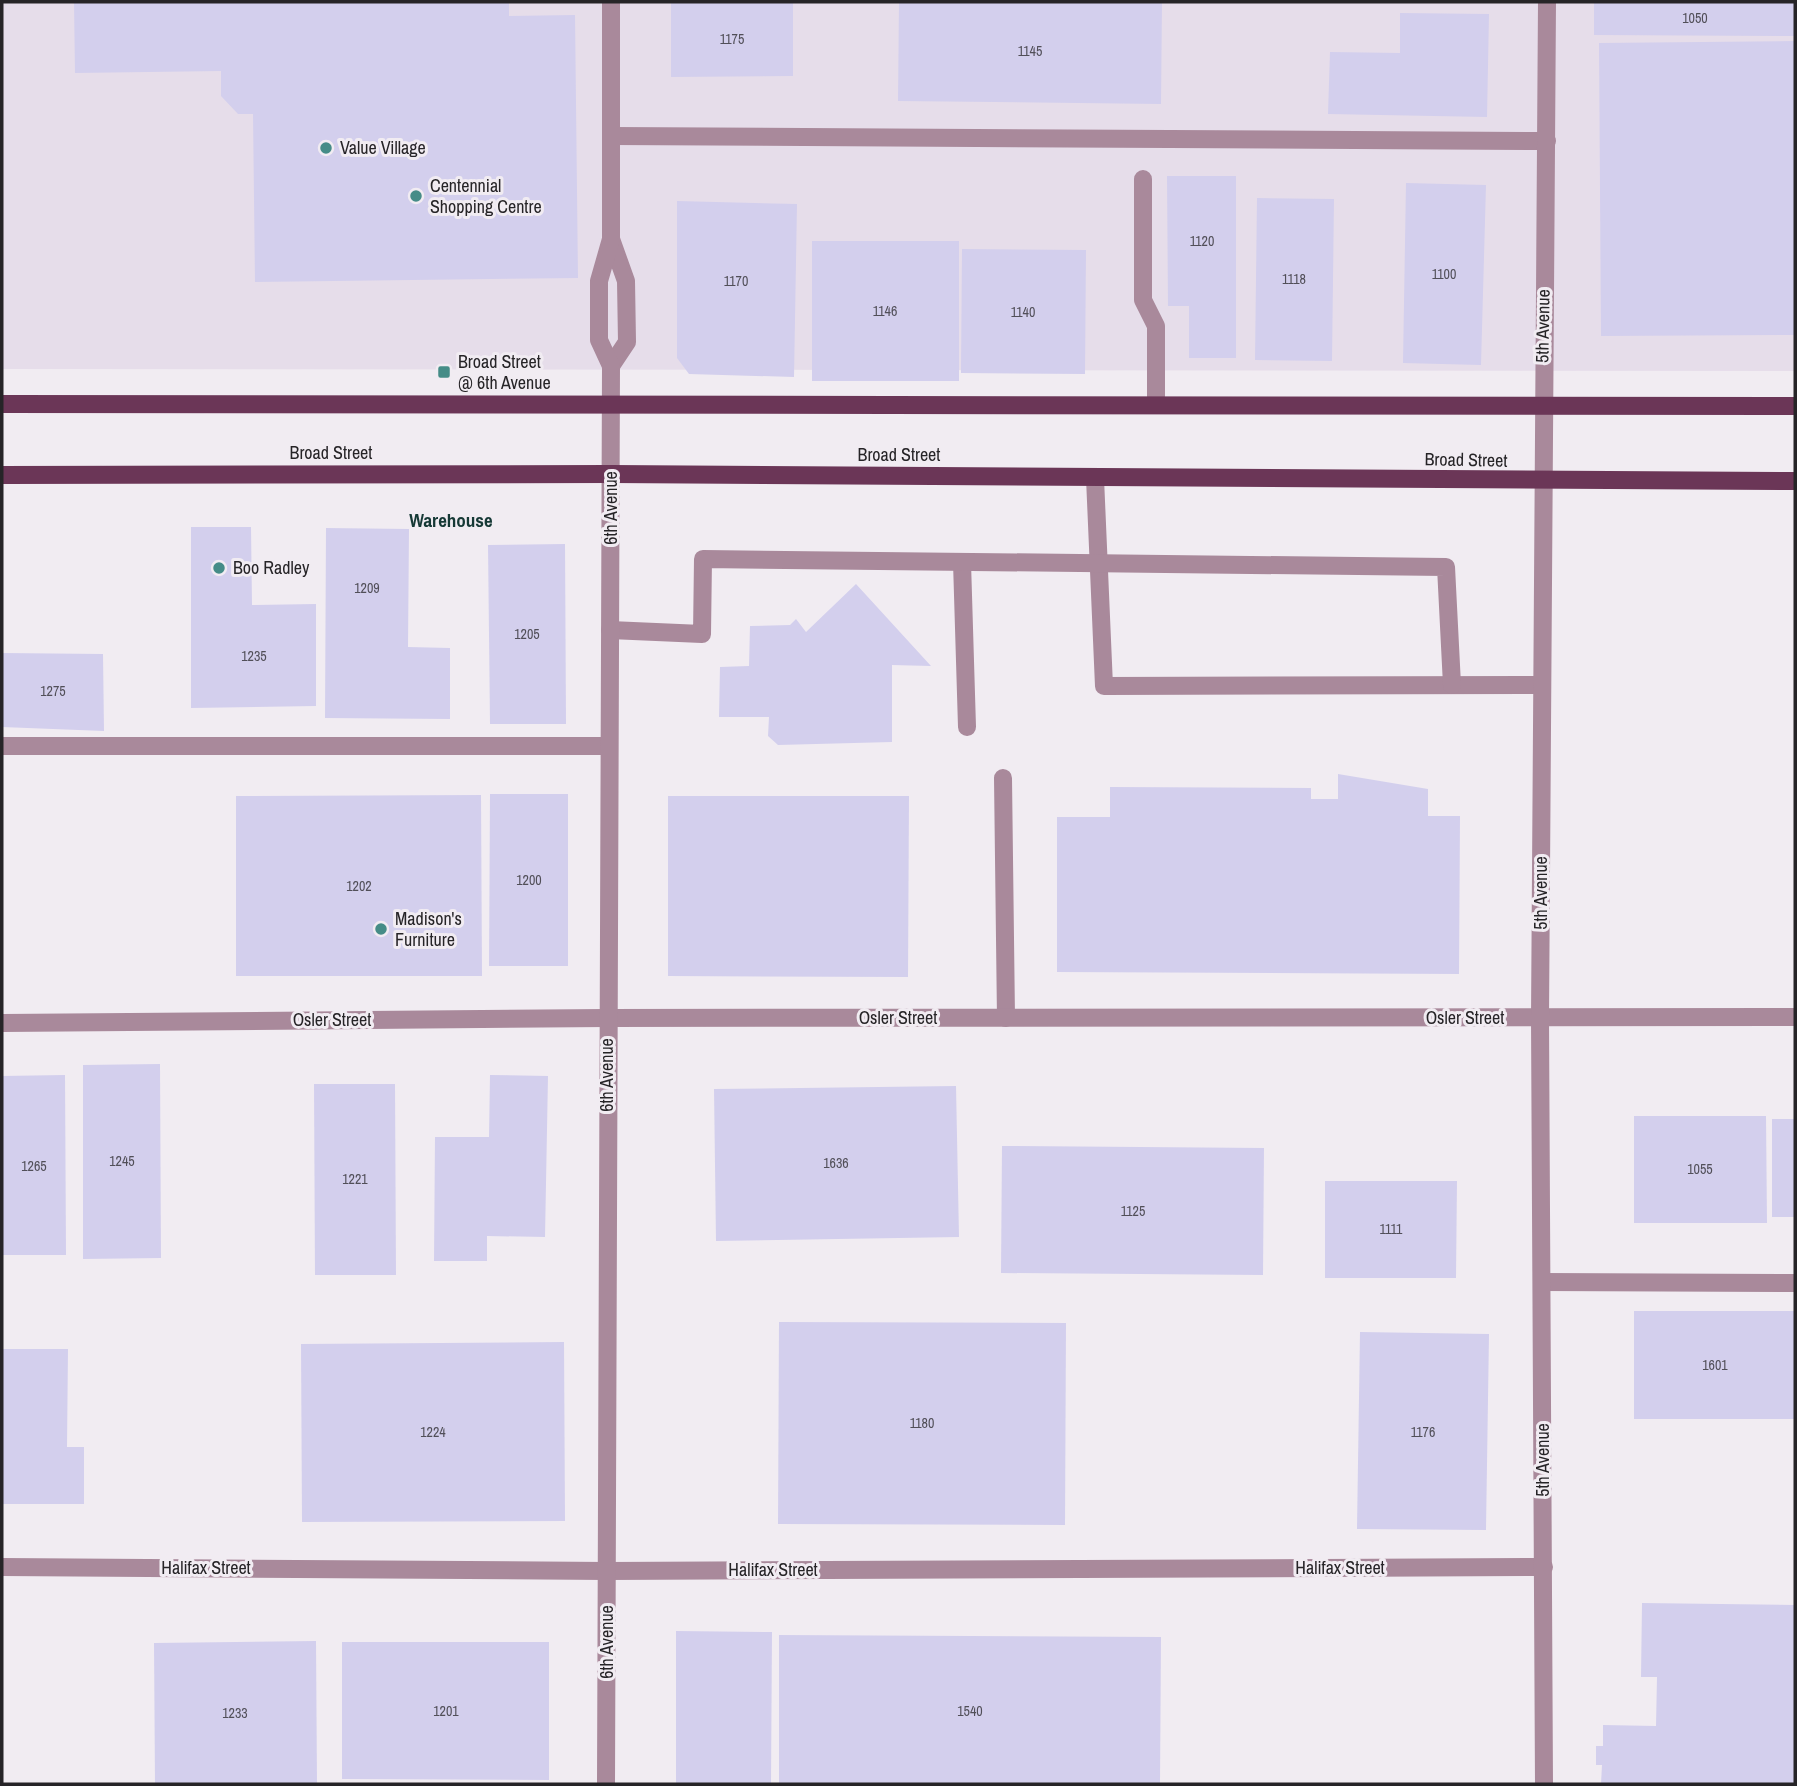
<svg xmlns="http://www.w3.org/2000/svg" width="1797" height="1786" viewBox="0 0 1797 1786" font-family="'Archivo Narrow',sans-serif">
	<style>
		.built { fill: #e6ddea }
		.building { fill: #d3cfed }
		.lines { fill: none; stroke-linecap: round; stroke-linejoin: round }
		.minor { stroke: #a9899b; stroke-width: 18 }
		.major { stroke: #6b3657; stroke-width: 18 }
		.poi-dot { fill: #458c87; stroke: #f1ecf2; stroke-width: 2.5 }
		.labels { text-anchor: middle; stroke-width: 6; stroke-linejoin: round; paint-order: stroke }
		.number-label { font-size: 14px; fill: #514f58 }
		.poi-label { font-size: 18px; fill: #262427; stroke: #f1ecf2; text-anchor: start }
		.street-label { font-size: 18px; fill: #262427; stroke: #f1ecf2 }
		.neighbourhood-label { font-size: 19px; font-weight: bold; fill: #163936; stroke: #f1ecf2 }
	</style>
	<rect width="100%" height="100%" fill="#f1ecf2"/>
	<!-- built -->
	<path class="built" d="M2 2H1795V371L2 369Z"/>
	<!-- building -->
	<g class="building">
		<path d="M74 2H509V16L575 15 578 278 255 282 253 114H238L221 96V71L75 73Z"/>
		<path d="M671 2H793V76L671 77Z"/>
		<path d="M899 2H1162L1161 104 898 101Z"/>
		<path d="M1594 2H1795V36L1594 35Z"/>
		<path d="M1400 13 1489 14 1487 117 1328 114 1330 52 1400 53Z"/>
		<path d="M1795 41V335L1601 336 1599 43Z"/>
		<path d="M1167 176H1236V358H1189V306H1168Z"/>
		<path d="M1406 183 1486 185 1481 365 1403 363Z"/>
		<path d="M1257 198 1334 199 1332 361 1255 360Z"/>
		<path d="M677 201 797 204 794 377 689 374 677 358Z"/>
		<rect x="812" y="241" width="147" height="140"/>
		<path d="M962 249 1086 250 1085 374 961 373Z"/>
		<path d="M191 527H251L252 605 316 604V706L191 708Z"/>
		<path d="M326 528 409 529 408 647 450 648V719L325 718Z"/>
		<path d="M565 544 566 724H490L488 545Z"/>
		<path d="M856 584 931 666 892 665V742L778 745 768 736 769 717H719L720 667 749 666 750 626 790 625 796 619 806 632Z"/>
		<path d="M2 653 103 654 104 731 2 727Z"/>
		<path d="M1338 774 1428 789V816H1460L1459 974 1057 972V817H1110V787L1311 788V799H1338Z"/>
		<path d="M490 794H568V966H489Z"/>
		<path d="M481 795 482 976H236V796Z"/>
		<path d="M668 796H909L908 977 668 976Z"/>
		<path d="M160 1064 161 1258 83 1259V1065Z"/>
		<path d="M65 1075 66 1255H2V1076Z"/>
		<path d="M490 1075 548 1076 545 1237 487 1236V1261H434L435 1137H489Z"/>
		<path d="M314 1084H395L396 1275H315Z"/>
		<path d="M956 1086 959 1237 716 1241 714 1089Z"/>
		<path d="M1634 1116H1766L1767 1223H1634Z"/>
		<rect x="1772" y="1119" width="23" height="98"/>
		<path d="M1002 1146 1264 1148 1263 1275 1001 1273Z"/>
		<path d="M1325 1181H1457L1456 1278H1325Z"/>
		<rect x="1634" y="1311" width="161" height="108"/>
		<path d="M779 1322 1066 1323 1065 1525 778 1524Z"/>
		<path d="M1360 1332 1489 1334 1486 1530 1357 1529Z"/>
		<path d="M564 1342 565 1521 302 1522 301 1344Z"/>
		<path d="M2 1349H68L67 1447H84V1504H2Z"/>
		<path d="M1642 1603 1795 1605V1784H1601L1602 1765H1596V1746H1603V1725L1656 1726 1657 1677H1641Z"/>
		<path d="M676 1631 772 1632 771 1784H676Z"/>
		<path d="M779 1635 1161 1637 1160 1784H779Z"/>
		<path d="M316 1641 317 1784H155L154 1643Z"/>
		<path d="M342 1642H549V1780L342 1779Z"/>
	</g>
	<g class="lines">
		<!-- minor -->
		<g class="minor">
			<path d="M611 136 1547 141"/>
			<path d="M1143 179V300L1156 326V404"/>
			<path d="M611 239 626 281 627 342 611 366"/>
			<path d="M1095 478 1104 686 1542 685"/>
			<path d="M962 562 967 727"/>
			<path d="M610 630 702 634 703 559 1446 567 1452 685"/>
			<path d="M2 746H609"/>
			<path d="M1003 778 1006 1018"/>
			<path d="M2 1023 607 1018 1795 1017"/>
			<path d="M1542 1282 1795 1283"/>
			<path d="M2 1567 607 1571 1544 1567"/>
			<path d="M606 1784 611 366 599 340V281L611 239V2"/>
			<path d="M1544 1784 1540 1018 1547 2"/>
		</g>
		<!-- major -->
		<g class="major">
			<path d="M2 404 1795 406"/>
			<path d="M2 475 611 474 1795 481"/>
		</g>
	</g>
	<!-- markers -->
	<g class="poi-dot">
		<circle cx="326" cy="148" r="7"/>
		<circle cx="416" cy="196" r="7"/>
		<rect x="437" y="365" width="14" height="14" rx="3.5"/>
		<circle cx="219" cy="568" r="7"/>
		<circle cx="381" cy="929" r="7"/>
	</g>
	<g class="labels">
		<!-- number labels -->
		<g class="number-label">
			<text x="1695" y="23">1050</text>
			<text x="732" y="44">1175</text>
			<text x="1030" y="56">1145</text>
			<text x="1202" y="246">1120</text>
			<text x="1444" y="279">1100</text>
			<text x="1294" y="284">1118</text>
			<text x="736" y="286">1170</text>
			<text x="885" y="316">1146</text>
			<text x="1023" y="317">1140</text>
			<text x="367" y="593">1209</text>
			<text x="527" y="639">1205</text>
			<text x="254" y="661">1235</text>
			<text x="53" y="696">1275</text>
			<text x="529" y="885">1200</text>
			<text x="359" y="891">1202</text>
			<text x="122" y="1166">1245</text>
			<text x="836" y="1168">1636</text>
			<text x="34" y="1171">1265</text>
			<text x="1700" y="1174">1055</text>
			<text x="355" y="1184">1221</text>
			<text x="1133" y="1216">1125</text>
			<text x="1391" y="1234">1111</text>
			<text x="1715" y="1370">1601</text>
			<text x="922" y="1428">1180</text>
			<text x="433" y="1437">1224</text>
			<text x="1423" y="1437">1176</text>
			<text x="446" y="1716">1201</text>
			<text x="970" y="1716">1540</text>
			<text x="235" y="1718">1233</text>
		</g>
		<!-- poi labels -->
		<g class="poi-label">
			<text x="340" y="154">Value Village</text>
			<text x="430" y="192">Centennial<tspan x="430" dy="21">Shopping Centre</tspan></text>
			<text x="458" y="368">Broad Street<tspan x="458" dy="21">@ 6th Avenue</tspan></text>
			<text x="233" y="574">Boo Radley</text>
			<text x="395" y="925">Madison's<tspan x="395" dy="21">Furniture</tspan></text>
		</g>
		<!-- street labels -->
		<g class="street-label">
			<text transform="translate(1543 326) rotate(-89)" y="6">5th Avenue</text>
			<text x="331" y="459">Broad Street</text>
			<text x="899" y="461">Broad Street</text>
			<text transform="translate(1466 460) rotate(1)" y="6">Broad Street</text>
			<text transform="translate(611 508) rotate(-90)" y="6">6th Avenue</text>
			<text transform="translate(1541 893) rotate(-90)" y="6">5th Avenue</text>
			<text x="898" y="1024">Osler Street</text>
			<text x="1465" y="1024">Osler Street</text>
			<text x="332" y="1026">Osler Street</text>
			<text transform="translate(607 1075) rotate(-90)" y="6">6th Avenue</text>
			<text transform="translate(1543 1460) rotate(-90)" y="6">5th Avenue</text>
			<text x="206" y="1574">Halifax Street</text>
			<text x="1340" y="1574">Halifax Street</text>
			<text x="773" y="1576">Halifax Street</text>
			<text transform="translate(607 1642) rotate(-90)" y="6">6th Avenue</text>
		</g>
		<!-- neighbourhood labels -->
		<g class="neighbourhood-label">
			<text x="451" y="527">Warehouse</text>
		</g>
	</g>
	<!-- border -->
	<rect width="1797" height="1786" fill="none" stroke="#262427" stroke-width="7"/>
</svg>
